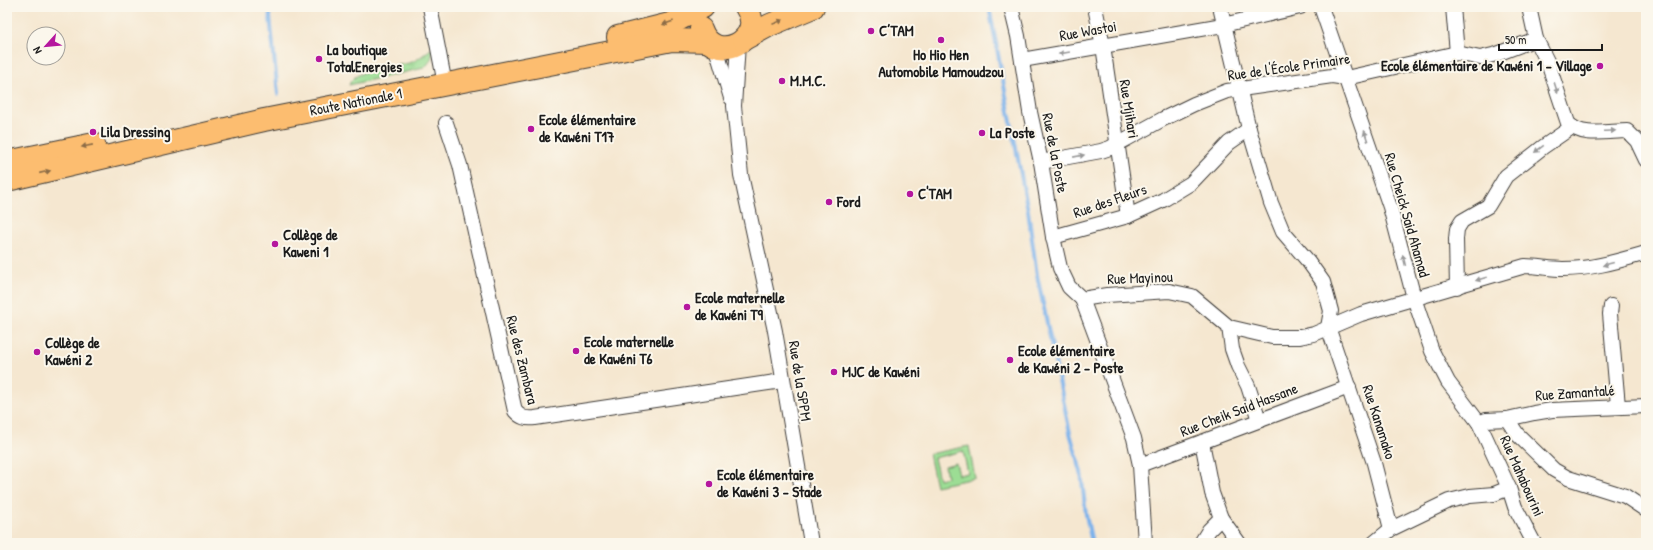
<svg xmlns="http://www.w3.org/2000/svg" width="1653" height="550" viewBox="0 0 1653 550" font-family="'Patrick Hand',sans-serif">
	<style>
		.grass { fill: url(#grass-tufts); stroke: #5c7c58 }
		.pitch { fill: #9cdd94; stroke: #5c7c58; fill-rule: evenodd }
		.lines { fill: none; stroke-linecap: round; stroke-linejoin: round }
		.stream { stroke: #7cb2eb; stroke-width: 4 }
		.street-casing { stroke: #3d3a37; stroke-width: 16 }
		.primary-casing { stroke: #3d3a37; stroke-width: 24 }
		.street { stroke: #fff; stroke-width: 14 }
		.primary { stroke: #fcbd6f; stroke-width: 22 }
		.oneway { fill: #8c6c46 }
		.oneway2 { fill: #999 }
		.poi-dot { fill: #b5179e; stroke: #fbf7ec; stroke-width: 1.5 }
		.labels { text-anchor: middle; stroke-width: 4; stroke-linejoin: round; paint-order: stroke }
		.poi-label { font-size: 15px; font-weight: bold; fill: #1c1c1c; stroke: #fbf7ec; text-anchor: start }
		.street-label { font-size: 15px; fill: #1c1c1c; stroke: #fbf7ec }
	</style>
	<defs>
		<pattern id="grass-tufts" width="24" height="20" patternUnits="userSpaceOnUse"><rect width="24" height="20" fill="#9cdd94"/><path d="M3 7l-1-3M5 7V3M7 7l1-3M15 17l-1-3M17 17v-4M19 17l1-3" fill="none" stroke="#86bd7f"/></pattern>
	</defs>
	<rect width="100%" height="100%" fill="#fbf7ec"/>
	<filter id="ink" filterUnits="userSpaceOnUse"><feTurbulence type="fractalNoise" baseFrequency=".025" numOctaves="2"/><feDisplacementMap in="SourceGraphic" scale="8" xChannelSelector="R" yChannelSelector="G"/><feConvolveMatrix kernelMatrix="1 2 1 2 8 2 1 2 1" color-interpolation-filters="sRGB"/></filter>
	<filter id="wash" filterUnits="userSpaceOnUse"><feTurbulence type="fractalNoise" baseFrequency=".012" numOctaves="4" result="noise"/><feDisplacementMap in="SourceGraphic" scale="16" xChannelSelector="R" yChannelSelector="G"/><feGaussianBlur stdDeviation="0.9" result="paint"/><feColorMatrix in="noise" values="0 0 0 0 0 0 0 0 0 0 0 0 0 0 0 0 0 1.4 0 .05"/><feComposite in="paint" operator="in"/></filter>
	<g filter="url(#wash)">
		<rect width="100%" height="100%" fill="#f5e7d0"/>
		<!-- grass -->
		<path class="grass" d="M431 49H432C433 58 430 62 424 68L349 85C354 68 394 67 409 63 417 61 424 54 431 49Z"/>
		<!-- pitch -->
		<path class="pitch" d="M969 446 975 478 936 486 929 454ZM963 451 968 473 959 475 956 463 945 466 947 477 939 479 934 458Z"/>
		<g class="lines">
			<!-- stream -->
			<g class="stream">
				<path d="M269 7 278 94"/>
				<path d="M989 7 1028 211 1037 275 1070 433 1081 472 1086 515 1092 543"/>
			</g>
		</g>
	</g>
	<g filter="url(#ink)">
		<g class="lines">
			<!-- street casing -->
			<g class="street-casing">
				<g id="street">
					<path d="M430 7 443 74"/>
					<path d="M1011 7 1018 36 1030 112 1041 162 1053 237 1060 268 1069 287 1082 299 1134 438 1140 465 1145 543"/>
					<path d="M1095 7 1103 46 1128 216"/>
					<path d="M1220 7 1249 129 1271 203 1283 232 1308 261 1323 282 1331 311 1328 327 1374 463 1391 529"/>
					<path d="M1321 7 1390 207 1414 298 1432 351 1448 382 1479 423 1509 488 1515 507 1534 543"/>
					<path d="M1453 7 1457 53"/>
					<path d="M1529 7 1536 39 1548 63 1568 123C1581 138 1609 131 1627 131L1637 141 1646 160"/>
					<path d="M738 44 734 106 741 175 775 331 811 543"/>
					<path d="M715 45 731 98"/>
					<path d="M1022 60 1223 25 1300 7"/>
					<path d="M446 123 460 165 515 411C521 418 526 419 535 418L782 381"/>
					<path d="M1041 162 1101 151 1110 148 1163 119 1194 104 1227 91 1332 76 1346 78 1457 53 1480 58 1497 54 1536 39"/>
					<path d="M1053 237 1128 216 1163 200 1191 183 1229 143 1249 129"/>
					<path d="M1457 287 1456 239 1457 229 1462 221 1488 206 1506 176 1543 147 1572 127"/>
					<path d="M1082 299 1107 295 1169 291 1192 296 1229 327 1272 337H1300L1314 334 1361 314 1525 266C1538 266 1550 269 1563 269 1592 269 1618 261 1646 253"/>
					<path d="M1611 306 1610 314 1618 406"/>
					<path d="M1229 327 1232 349 1238 366 1248 386 1259 420"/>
					<path d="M1507 419 1534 413 1552 410 1646 406"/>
					<path d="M1479 423 1486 420 1507 419 1517 434 1554 470 1568 478 1625 496 1646 510"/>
					<path d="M1202 442 1212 493 1221 518 1239 543"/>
					<path d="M1140 465 1349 387"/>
					<path d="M1201 543 1209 530 1221 518"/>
					<path d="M1374 543 1391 529 1449 501 1470 496 1494 494 1509 488"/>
				</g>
			</g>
			<!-- primary casing -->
			<g class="primary-casing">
				<g id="primary">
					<path d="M701 29C714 67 768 39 746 7"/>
					<path d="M618 37 670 24 703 7"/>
					<path d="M744 39 770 25 813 7"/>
					<path d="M7 162 94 144"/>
					<path d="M7 180 264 120 672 40 708 41"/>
				</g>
			</g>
			<!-- street -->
			<use href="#street" class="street"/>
			<!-- primary -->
			<use href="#primary" class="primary"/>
		</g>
		<!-- one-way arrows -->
		<defs><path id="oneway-solid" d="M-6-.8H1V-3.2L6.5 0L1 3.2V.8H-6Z"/></defs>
		<g class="oneway">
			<use href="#oneway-solid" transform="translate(778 22) rotate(-22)"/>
			<use href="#oneway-solid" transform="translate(668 23) rotate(161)"/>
			<use href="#oneway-solid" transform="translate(87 146) rotate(169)"/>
			<use href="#oneway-solid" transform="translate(45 172) rotate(-13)"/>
		</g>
		<g class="oneway2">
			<use href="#oneway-solid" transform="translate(1064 53) rotate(170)"/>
			<use href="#oneway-solid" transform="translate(1556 88) rotate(72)"/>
			<use href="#oneway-solid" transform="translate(1610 131) rotate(-2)"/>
			<use href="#oneway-solid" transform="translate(1366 136) rotate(-108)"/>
			<use href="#oneway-solid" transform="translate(1539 149) rotate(143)"/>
			<use href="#oneway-solid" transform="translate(1079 156) rotate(-11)"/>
			<use href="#oneway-solid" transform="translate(1404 260) rotate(-104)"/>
			<use href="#oneway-solid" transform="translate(1608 264) rotate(165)"/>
			<use href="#oneway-solid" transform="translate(1481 279) rotate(163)"/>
		</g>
	</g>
	<!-- markers -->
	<g class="poi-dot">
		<circle cx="871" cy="31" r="4"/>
		<circle cx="941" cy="40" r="4"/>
		<circle cx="319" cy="59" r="4"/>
		<circle cx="1600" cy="66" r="4"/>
		<circle cx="782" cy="81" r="4"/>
		<circle cx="531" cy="129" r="4"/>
		<circle cx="93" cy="132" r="4"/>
		<circle cx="982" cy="133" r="4"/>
		<circle cx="910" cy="194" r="4"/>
		<circle cx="829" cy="202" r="4"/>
		<circle cx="275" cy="244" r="4"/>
		<circle cx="687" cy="307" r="4"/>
		<circle cx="576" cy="351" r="4"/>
		<circle cx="37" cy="352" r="4"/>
		<circle cx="1010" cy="360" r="4"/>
		<circle cx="834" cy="372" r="4"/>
		<circle cx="709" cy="484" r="4"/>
	</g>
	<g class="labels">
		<!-- poi labels -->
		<g class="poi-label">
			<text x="879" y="36">C’TAM</text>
			<text x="327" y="55">La boutique<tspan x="327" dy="17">TotalEnergies</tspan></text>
			<text x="941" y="60" text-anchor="middle">Ho Hio Hen<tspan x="941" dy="17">Automobile Mamoudzou</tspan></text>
			<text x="1592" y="71" text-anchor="end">Ecole élémentaire de Kawéni 1 - Village</text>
			<text x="790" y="86">M.M.C.</text>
			<text x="539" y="125">Ecole élémentaire<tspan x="539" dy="17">de Kawéni T17</tspan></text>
			<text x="101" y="137">Lila Dressing</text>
			<text x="990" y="138">La Poste</text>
			<text x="918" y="199">C'TAM</text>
			<text x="837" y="207">Ford</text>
			<text x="283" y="240">Collège de<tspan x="283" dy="17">Kaweni 1</tspan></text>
			<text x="695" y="303">Ecole maternelle<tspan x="695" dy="17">de Kawéni T9</tspan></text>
			<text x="584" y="347">Ecole maternelle<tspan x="584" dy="17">de Kawéni T6</tspan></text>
			<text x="45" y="348">Collège de<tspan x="45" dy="17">Kawéni 2</tspan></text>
			<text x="1018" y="356">Ecole élémentaire<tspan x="1018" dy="17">de Kawéni 2 - Poste</tspan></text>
			<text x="842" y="377">MJC de Kawéni</text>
			<text x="717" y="480">Ecole élémentaire<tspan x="717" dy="17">de Kawéni 3 - Stade</tspan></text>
		</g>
		<!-- street labels -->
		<g class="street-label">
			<text transform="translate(1088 31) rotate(-10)" y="5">Rue Wastoi</text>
			<text transform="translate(1289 67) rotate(-8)" y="5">Rue de l'École Primaire</text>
			<text transform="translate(356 102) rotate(-11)" y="5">Route Nationale 1</text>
			<text transform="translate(1129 109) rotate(81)" y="5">Rue Mjihari</text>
			<text transform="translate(1055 153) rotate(79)" y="5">Rue de la Poste</text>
			<text transform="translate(1110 201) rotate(-19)" y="5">Rue des Fleurs</text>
			<text transform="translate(1407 215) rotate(74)" y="5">Rue Cheick Said Ahamad</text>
			<text transform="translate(1140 278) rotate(-2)" y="5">Rue Mayinou</text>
			<text transform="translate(522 360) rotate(76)" y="5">Rue des Zambara</text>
			<text transform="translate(800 381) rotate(81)" y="5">Rue de la SPPM</text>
			<text transform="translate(1575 393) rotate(-4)" y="5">Rue Zamantalé</text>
			<text transform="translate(1239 410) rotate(-21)" y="5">Rue Cheik Said Hassane</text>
			<text transform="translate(1379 422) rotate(72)" y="5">Rue Kanamako</text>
			<text transform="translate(1522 476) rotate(66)" y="5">Rue Mahabourini</text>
		</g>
	</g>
	<!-- margin -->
	<rect width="1653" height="550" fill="none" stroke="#fbf7ec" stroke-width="24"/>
	<!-- north arrow -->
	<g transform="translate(46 46) rotate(243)"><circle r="19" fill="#fbf7ec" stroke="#a29f99"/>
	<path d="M0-3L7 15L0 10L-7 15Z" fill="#b5179e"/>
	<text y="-6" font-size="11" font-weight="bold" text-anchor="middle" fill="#1c1c1c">N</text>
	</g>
	<!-- scale -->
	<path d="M1499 44v6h103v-6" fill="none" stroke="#1c1c1c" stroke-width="2"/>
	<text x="1505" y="44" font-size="12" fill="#1c1c1c" stroke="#fbf7ec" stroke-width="3" paint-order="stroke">50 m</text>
</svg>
